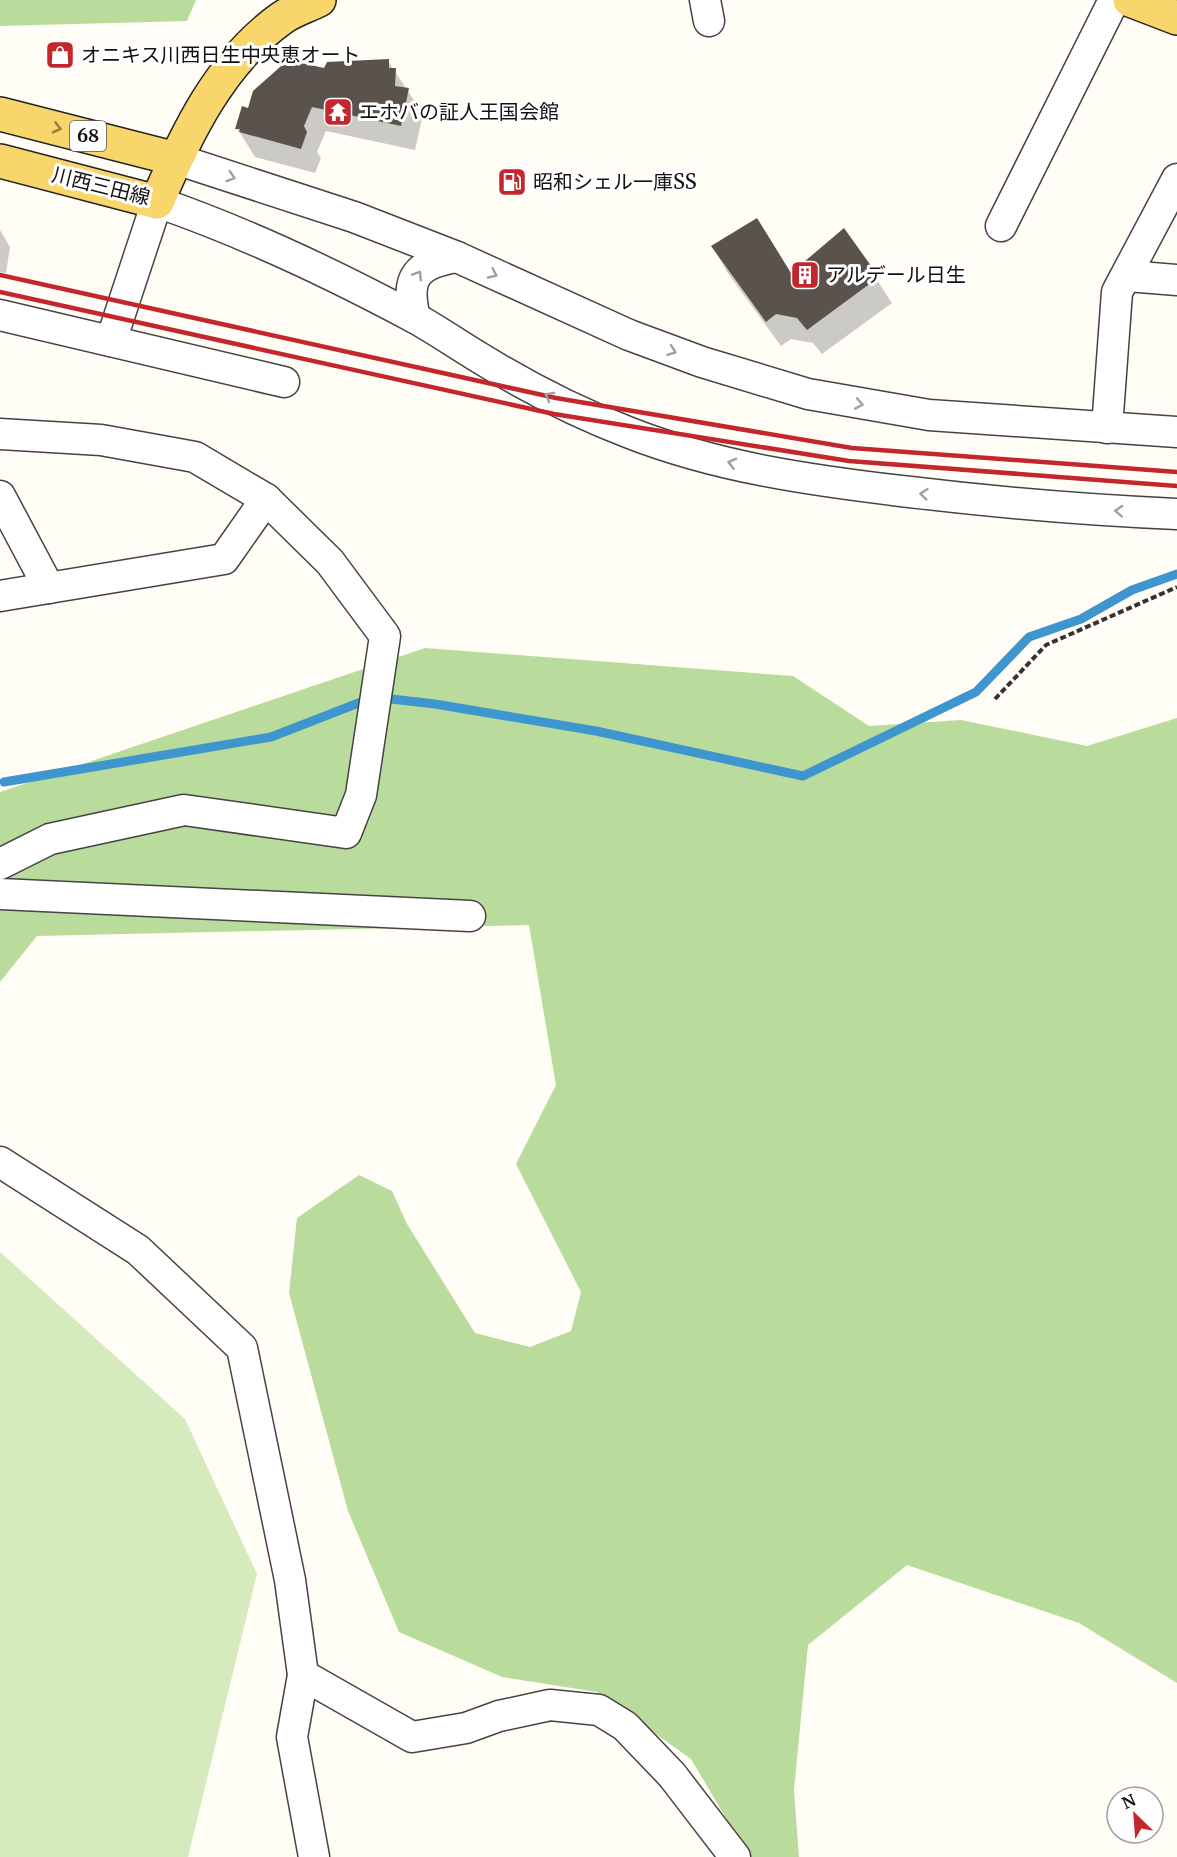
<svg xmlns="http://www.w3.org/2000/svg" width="1177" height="1857" viewBox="0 0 1177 1857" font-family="Merriweather,'Noto Sans JP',serif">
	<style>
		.green { fill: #d5ebbd }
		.forest { fill: #b9dc9c }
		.shadow { fill: #0003 }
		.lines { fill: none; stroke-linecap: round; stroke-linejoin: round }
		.stream { stroke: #3f96cf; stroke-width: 9 }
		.building { fill: #5a524d }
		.minor-casing { stroke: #444; stroke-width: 33 }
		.major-casing { stroke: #222; stroke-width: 36 }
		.path { stroke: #333; stroke-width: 4; stroke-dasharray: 6 3; stroke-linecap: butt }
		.minor { stroke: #fff; stroke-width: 30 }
		.major { stroke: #f9d66b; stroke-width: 33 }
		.rail { stroke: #c4262e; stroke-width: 4.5 }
		.oneway { stroke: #917d42 }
		.oneway2 { stroke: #a0a0a0 }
		.labels { text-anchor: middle; stroke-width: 6; stroke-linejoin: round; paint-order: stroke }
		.shield { fill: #fff; stroke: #585858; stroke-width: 1.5 }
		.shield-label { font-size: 18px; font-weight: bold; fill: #111 }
		.poi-label { font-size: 20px; fill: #111; stroke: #fff; text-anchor: start }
		.street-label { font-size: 20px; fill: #111; stroke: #fff }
	</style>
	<rect width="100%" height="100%" fill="#fffdf5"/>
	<!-- green -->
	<path class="green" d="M0 1252 185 1419 257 1574 188 1857H0Z"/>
	<!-- forest -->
	<g class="forest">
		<path d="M0 0H196L187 21 0 26Z"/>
		<path d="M425 648 793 676 869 726 961 720 1087 746 1177 718V1683L1079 1623 907 1565 808 1645 794 1790 799 1857H749L691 1759 597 1692 502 1677 399 1632 348 1511 289 1293 297 1218 359 1175 392 1191 407 1224 475 1333 530 1347 571 1331 581 1292 516 1164 556 1085 529 925 37 936 0 982V792Z"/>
	</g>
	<!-- shadow -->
	<g class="shadow">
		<path d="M388 61 423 114 415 150 326 131 317 152 321 158 315 173 255 157 237 128 249 110 325 70Z"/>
		<path d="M0 230 10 247 6 273 0 272Z"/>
		<path d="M844 230 892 303 822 354 813 343 791 339 781 346 727 272 713 247 791 275Z"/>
	</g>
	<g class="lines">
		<!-- stream -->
		<path class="stream" d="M4 782 271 737 374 697 435 704 596 731 803 776 976 692 1029 637 1081 619 1132 590 1177 574"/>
	</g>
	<!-- building -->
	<g class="building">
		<path d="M389 59V68H396L395 86 409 88 401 126 312 107 304 126 307 132 301 149 239 132 240 129H235L242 106 248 108 253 91 288 60 324 68 327 62Z"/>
		<path d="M757 218 791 273 844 228 879 277 807 330 797 318 776 314 766 322 711 246Z"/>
	</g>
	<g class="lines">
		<!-- minor casing -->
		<g class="minor-casing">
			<g id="minor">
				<path d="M705 0 709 21"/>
				<path d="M176 159 354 217 457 257 629 335 702 362 808 394 929 415 1177 432"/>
				<path d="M1001 226 1114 0"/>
				<path d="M1127 276 1177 280"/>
				<path d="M0 315 284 382"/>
				<path d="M415 318C405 277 416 264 457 257"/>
				<path d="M111 341 157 202C247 233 331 273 415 318 437 330 458 345 480 358 527 387 578 413 630 433 717 467 809 480 901 491 992 502 1085 510 1177 514"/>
				<path d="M1107 428 1117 292 1177 179"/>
				<path d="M0 434 101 440 195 457 266 499 224 559 0 596"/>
				<path d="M0 496 49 588"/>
				<path d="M0 864 50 839 184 810 346 833 361 795 385 636 330 562 266 499"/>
				<path d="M0 894 470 916"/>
				<path d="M0 1162 138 1250 242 1348 290 1580 303 1675 292 1737 314 1857"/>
				<path d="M303 1675 412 1737 466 1728 499 1716 550 1705 599 1710 625 1726 672 1775 735 1857"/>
			</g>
		</g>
		<!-- major casing -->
		<g class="major-casing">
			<g id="major">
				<path d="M1130 0 1177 18"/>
				<path d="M0 114 176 159"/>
				<path d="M0 161 157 202C186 134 220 62 282 18 293 10 307 6 319 0"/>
			</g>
		</g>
		<!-- path -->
		<path class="path" d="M995 699 1046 645 1177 587"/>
		<!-- minor -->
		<use href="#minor" class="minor"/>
		<!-- major -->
		<use href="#major" class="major"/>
		<!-- rail -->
		<g class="rail">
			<path d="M0 275 556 398 852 448 1177 472"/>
			<path d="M0 292 554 414 849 461 1177 486"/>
		</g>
	</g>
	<!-- one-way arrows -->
	<defs><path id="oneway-chevron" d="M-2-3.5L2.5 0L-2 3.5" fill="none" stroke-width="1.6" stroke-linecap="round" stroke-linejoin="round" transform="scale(1.5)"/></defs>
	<use class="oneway" href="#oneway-chevron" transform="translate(57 128) rotate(14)"/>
	<g class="oneway2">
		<use href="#oneway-chevron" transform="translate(231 177) rotate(18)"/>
		<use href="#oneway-chevron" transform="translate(493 274) rotate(25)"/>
		<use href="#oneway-chevron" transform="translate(418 275) rotate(-57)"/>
		<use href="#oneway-chevron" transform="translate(672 351) rotate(20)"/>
		<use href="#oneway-chevron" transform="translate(549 396) rotate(-151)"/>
		<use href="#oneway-chevron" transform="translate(859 404) rotate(11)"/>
		<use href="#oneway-chevron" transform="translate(732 463) rotate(-166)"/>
		<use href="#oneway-chevron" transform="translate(924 494) rotate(-174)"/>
		<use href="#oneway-chevron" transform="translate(1119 511) rotate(-177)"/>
	</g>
	<!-- icons -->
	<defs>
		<g id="shop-square" transform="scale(1.5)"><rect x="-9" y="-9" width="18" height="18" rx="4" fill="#c4262e" stroke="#fff"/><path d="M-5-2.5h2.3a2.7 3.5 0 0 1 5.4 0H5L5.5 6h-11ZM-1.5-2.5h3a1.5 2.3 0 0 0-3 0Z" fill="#fff"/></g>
		<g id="temple-square" transform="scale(1.5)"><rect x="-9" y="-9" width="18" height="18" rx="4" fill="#c4262e" stroke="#fff"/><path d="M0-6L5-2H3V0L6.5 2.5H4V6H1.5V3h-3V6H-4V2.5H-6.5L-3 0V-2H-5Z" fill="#fff"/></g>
		<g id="fuel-square" transform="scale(1.5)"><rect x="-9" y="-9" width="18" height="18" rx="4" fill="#c4262e" stroke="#fff"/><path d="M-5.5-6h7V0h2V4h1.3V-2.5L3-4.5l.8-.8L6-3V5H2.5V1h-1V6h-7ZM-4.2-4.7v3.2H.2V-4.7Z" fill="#fff"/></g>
		<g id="building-square" transform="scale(1.5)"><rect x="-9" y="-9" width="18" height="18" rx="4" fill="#c4262e" stroke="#fff"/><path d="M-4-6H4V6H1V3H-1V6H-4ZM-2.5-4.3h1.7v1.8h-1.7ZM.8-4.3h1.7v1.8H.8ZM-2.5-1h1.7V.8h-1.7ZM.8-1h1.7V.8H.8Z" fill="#fff"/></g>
	</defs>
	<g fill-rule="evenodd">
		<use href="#shop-square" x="60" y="55"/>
		<use href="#temple-square" x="338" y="112"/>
		<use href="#fuel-square" x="512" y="182"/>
		<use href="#building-square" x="805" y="275"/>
	</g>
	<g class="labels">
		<!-- shield labels -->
		<rect class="shield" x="70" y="121" width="36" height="30" rx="4.5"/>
		<g class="shield-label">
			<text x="88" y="142">68</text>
		</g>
		<!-- poi labels -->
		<g class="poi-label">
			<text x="81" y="62">オニキス川西日生中央恵オート</text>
			<text x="359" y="119">エホバの証人王国会館</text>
			<text x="533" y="189">昭和シェル一庫SS</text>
			<text x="826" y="282">アルデール日生</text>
		</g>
		<!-- street labels -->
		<g class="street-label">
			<text transform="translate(101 186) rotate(14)" y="7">川西三田線</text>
		</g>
	</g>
	<!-- north arrow -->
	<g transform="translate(1135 1815) rotate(335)"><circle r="28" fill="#ffffff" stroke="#a0a0a0" stroke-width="1.5"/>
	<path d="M0-4.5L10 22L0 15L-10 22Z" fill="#c4262e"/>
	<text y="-9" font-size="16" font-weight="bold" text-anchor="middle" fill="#111111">N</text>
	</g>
</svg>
